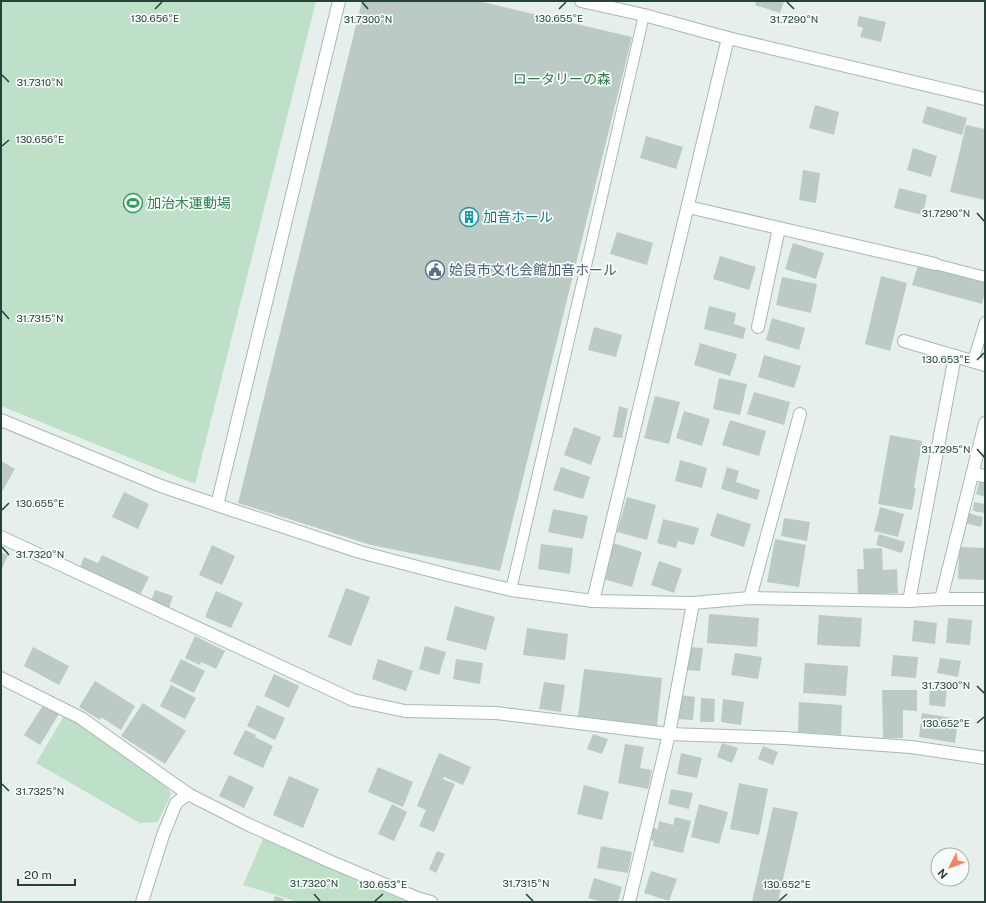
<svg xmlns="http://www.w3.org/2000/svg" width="986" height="903" viewBox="0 0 986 903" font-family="'Public Sans','Noto Sans JP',sans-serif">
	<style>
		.green { fill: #bfe0c8 }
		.building { fill: #bbcac4 }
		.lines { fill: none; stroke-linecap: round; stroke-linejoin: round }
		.service-casing { stroke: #a8b8b2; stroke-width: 12 }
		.minor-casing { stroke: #a8b8b2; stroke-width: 14 }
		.tertiary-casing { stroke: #a8b8b2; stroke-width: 14 }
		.service { stroke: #fff; stroke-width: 10 }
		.minor { stroke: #fff; stroke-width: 12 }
		.tertiary { stroke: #fff; stroke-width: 12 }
		.ticks { fill: none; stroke: #24423a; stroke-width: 1.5 }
		.labels { text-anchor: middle; stroke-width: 3.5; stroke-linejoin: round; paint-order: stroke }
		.park-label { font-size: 14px; fill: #2d7a4b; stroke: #f7fbf9 }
		.leisure-label { font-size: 14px; fill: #27864d; stroke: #f7fbf9; text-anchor: start }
		.culture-label { font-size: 14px; fill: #0d838f; stroke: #f7fbf9; text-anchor: start }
		.service-label { font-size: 14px; fill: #4e5e75; stroke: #f7fbf9; text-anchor: start }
		.ticks-label { font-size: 10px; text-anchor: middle; fill: #24423a; stroke: #f7fbf9; stroke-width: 3.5; stroke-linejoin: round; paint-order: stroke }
	</style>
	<rect width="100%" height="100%" fill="#e6efeb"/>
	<!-- green -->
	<g class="green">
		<path d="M1 1H316L195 484 1 406Z"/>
		<path d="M64 716 81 723 164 782 171 794 158 822 140 823 36 763Z"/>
		<path d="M263 839 408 902H299L243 885Z"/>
	</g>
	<!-- building -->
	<g class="building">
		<path d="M362 1H478L632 37 500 571 371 545 238 503Z"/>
		<path d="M756 1H784L780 13 755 5Z"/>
		<path d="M859 16 886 22 881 42 860 37 863 28 857 26Z"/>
		<path d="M815 105 839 112 834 135 809 128Z"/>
		<path d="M927 106 967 118 962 135 922 123Z"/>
		<path d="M966 125 985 129V200L950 192Z"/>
		<path d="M646 136 683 147 676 169 640 158Z"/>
		<path d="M913 148 937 156 931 177 907 170Z"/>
		<path d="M803 170 820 173 816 203 799 200Z"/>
		<path d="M899 188 927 195 923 215 894 208Z"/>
		<path d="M617 232 653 243 647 265 610 254Z"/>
		<path d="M793 243 824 253 816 279 785 269Z"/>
		<path d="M720 256 756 267 749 290 713 279Z"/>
		<path d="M919 262 985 280V292L982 304 912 285Z"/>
		<path d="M881 276 907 283 890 351 865 344Z"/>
		<path d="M782 277 817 284 811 313 776 305Z"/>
		<path d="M709 306 736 313 734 324 746 328 743 339 704 329Z"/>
		<path d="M772 318 805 328 799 350 766 340Z"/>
		<path d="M594 327 622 335 616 357 588 350Z"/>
		<path d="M700 343 737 354 730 376 694 365Z"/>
		<path d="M764 355 801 366 794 388 758 377Z"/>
		<path d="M719 378 747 384 740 415 713 409Z"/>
		<path d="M754 392 790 402 784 425 747 414Z"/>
		<path d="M655 396 680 402 669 444 644 438Z"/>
		<path d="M619 406 628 409 622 438 613 437Z"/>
		<path d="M684 411 710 419 702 446 676 438Z"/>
		<path d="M730 420 766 431 759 456 722 445Z"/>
		<path d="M574 427 601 437 591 465 564 455Z"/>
		<path d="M890 435 922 441 914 488H916L912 510 878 504Z"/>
		<path d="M680 460 707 468 702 488 675 481Z"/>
		<path d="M1 461 15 469 1 493Z"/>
		<path d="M561 467 590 477 583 499 553 490Z"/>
		<path d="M727 467 739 471 736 482 760 490 757 500 721 489Z"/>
		<path d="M980 479 985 480V497L976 494Z"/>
		<path d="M124 492 149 504 138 529 112 517Z"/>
		<path d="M627 497 656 505 647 540 617 532Z"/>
		<path d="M974 502 985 504V513L973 511Z"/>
		<path d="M880 507 904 514 898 537 874 531Z"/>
		<path d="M553 509 588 516 583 539 548 532Z"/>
		<path d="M717 513 751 524 744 547 710 536Z"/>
		<path d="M968 513 983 517 981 527 965 523Z"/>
		<path d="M784 518 810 522 807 541 781 536Z"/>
		<path d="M663 519 699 528 694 545 678 541 676 548 657 543Z"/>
		<path d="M879 534 905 542 902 553 876 545Z"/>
		<path d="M775 539 806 545 799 587 767 582Z"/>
		<path d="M613 543 642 552 632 587 603 579Z"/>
		<path d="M541 544 573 548 570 574 538 569Z"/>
		<path d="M212 545 235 556 222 585 199 575Z"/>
		<path d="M959 547 985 548V580L958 579Z"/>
		<path d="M882 548 883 570 897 569 898 593 858 595 857 569H864L863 549Z"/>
		<path d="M1 553 8 555 1 571Z"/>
		<path d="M102 555 149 577 140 595 80 567 84 557 98 563Z"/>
		<path d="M659 561 682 569 674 593 651 585Z"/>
		<path d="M346 588 370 597 351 646 328 637Z"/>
		<path d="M155 590 173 596 169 608 151 601Z"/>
		<path d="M216 591 243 603 231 628 205 617Z"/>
		<path d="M455 606 495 617 486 650 446 640Z"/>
		<path d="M709 614 759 618 757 647 707 643Z"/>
		<path d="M819 615 862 618 860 647 817 645Z"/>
		<path d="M948 618 972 620 970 645 946 643Z"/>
		<path d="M914 620 937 623 935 644 912 641Z"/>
		<path d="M527 628 568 634 565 660 523 655Z"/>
		<path d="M195 636 225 651 216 669 201 662 200 665 185 658Z"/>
		<path d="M425 646 446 652 439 675 419 669Z"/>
		<path d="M33 647 69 666 59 685 24 666Z"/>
		<path d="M688 647 703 648 700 671 686 670Z"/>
		<path d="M735 653 762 657 758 679 731 675Z"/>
		<path d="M893 655 918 657 916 678 891 676Z"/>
		<path d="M940 658 961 661 958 677 937 673Z"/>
		<path d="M181 659 205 671 194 693 170 681Z"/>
		<path d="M378 659 413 671 406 691 372 679Z"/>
		<path d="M456 659 483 663 480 684 453 679Z"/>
		<path d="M805 663 848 666 846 696 803 693Z"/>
		<path d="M584 669 662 678 657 726 578 716Z"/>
		<path d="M274 674 299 686 289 708 264 696Z"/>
		<path d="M95 681 135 706 121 730 101 717 100 720 79 707Z"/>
		<path d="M544 682 565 685 561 712 539 709Z"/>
		<path d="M171 685 196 698 185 719 160 706Z"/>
		<path d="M930 686 947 687 945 707 929 705Z"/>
		<path d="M882 690H917V711L903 710V738H883Z"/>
		<path d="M680 695 695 697 693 720 678 719Z"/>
		<path d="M701 698 715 699 714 722H700Z"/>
		<path d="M723 699 744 702 741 725 721 722Z"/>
		<path d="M799 702 842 705 841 735 798 732Z"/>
		<path d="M143 703 186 731 165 764 121 736Z"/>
		<path d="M44 704 59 714 40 745 24 735Z"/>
		<path d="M257 705 285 718 275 740 247 726Z"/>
		<path d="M922 713 958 719 955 743 919 737Z"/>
		<path d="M245 730 256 735 255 737 273 746 263 768 233 754Z"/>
		<path d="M593 734 608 739 602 754 587 749Z"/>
		<path d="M722 743 738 748 732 763 717 757Z"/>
		<path d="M625 744 644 747 640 768 652 770 648 789 618 783Z"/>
		<path d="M763 746 778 752 773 765 758 759Z"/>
		<path d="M439 753 471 767 463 785 444 777 443 779 455 784 434 832 419 826 426 810 417 806Z"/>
		<path d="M681 753 702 758 697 778 677 774Z"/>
		<path d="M378 767 413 782 403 807 368 792Z"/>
		<path d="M229 775 254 787 244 808 219 796Z"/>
		<path d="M289 776 319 789 303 828 273 815Z"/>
		<path d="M739 783 768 789 759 835 730 829Z"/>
		<path d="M584 785 609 792 602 820 577 814Z"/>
		<path d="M671 789 693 793 689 809 668 804Z"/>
		<path d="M392 804 407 812 394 841 378 834Z"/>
		<path d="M699 804 728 812 719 844 691 837Z"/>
		<path d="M773 807 798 812 778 902H752Z"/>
		<path d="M675 817 691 821 683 853 653 846 654 841 647 839 650 827 658 829 659 821 673 825Z"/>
		<path d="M601 846 632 852 628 873 597 868Z"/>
		<path d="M437 851 445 854 436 873 429 869Z"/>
		<path d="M651 871 677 879 669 901 644 893Z"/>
		<path d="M594 878 622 887 618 902H602L588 898Z"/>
		<path d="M275 896 284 899 283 902H273Z"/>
	</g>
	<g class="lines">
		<!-- service casing -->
		<g class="service-casing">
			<g id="service">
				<path d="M935 264 985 277"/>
				<path d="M973 361 985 322"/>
				<path d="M511 590 644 15"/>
			</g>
		</g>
		<!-- minor casing -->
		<g class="minor-casing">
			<g id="minor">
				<path d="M688 207 935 264"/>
				<path d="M758 327 779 228"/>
				<path d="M904 341 985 365"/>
				<path d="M1 420 161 486 217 505 360 552 452 576 511 590 593 601 693 603 750 598 909 601 941 599H985"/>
				<path d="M973 474 985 476"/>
				<path d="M1 537 353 700 405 711 496 713 669 734 784 738 911 747 985 758"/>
				<path d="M750 598 800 414"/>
				<path d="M941 599 985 423"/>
				<path d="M593 601 728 38"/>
				<path d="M909 601 955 356"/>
				<path d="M1 678 81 718 188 794 247 824 329 861 417 898 431 902"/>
				<path d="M142 902 163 835 176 803 188 794"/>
				<path d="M629 902 669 734 693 603"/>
			</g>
		</g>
		<!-- tertiary casing -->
		<g class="tertiary-casing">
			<g id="tertiary">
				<path d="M581 1 644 15 728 38 985 99"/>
				<path d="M217 505 339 1"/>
			</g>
		</g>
		<!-- service -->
		<use href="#service" class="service"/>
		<!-- minor -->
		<use href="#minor" class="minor"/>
		<!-- tertiary -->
		<use href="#tertiary" class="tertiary"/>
	</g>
	<!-- ticks -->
	<path class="ticks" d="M362 2 368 9M787 2 794 9M155 9 162 2M559 9 566 2M2 75 9 82M2 146 9 140M977 213 984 221M2 311 9 319M977 360 984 353M977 449 984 457M2 510 9 503M2 547 9 555M977 686 984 693M977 723 984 717M2 784 9 791M314 894 320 901M526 894 533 901M375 901 383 894M779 901 787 894"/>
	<!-- icons -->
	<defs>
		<g id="stadium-ring" transform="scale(1)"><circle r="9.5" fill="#f7fbf9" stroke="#2e9e5b" stroke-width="1.5"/><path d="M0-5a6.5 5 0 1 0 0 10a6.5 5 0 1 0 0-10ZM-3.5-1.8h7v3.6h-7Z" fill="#2e9e5b"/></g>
		<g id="building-ring" transform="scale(1)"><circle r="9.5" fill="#f7fbf9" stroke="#0f9aa8" stroke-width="1.5"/><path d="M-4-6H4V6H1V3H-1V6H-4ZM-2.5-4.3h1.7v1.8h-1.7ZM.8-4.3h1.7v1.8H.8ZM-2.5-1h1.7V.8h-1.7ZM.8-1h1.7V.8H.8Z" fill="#0f9aa8"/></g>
		<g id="civic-ring" transform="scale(1)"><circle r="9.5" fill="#f7fbf9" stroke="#5c6f8a" stroke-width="1.5"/><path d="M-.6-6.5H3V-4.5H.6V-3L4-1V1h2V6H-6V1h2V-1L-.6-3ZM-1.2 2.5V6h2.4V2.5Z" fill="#5c6f8a"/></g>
	</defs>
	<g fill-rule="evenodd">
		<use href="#stadium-ring" x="133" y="203"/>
		<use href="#building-ring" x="469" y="217"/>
		<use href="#civic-ring" x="435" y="270"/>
	</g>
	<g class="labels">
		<!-- park labels -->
		<g class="park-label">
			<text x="562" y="84">ロータリーの森</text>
		</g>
		<!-- leisure labels -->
		<g class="leisure-label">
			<text x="147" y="208">加治木運動場</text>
		</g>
		<!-- culture labels -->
		<g class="culture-label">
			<text x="483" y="222">加音ホール</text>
		</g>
		<!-- service labels -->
		<g class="service-label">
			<text x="449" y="275">姶良市文化会館加音ホール</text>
		</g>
	</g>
	<g class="ticks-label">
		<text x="155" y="22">130.656°E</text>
		<text x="559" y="22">130.655°E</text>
		<text x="368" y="23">31.7300°N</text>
		<text x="794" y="23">31.7290°N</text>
		<text x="40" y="86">31.7310°N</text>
		<text x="40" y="143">130.656°E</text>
		<text x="946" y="217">31.7290°N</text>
		<text x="40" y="322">31.7315°N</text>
		<text x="946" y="363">130.653°E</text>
		<text x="946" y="453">31.7295°N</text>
		<text x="40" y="507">130.655°E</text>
		<text x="40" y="558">31.7320°N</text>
		<text x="946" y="689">31.7300°N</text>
		<text x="946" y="727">130.652°E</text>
		<text x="40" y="795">31.7325°N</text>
		<text x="314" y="887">31.7320°N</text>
		<text x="526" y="887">31.7315°N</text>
		<text x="383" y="888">130.653°E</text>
		<text x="787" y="888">130.652°E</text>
	</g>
	<!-- border -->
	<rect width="986" height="903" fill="none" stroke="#24423a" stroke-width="4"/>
	<!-- north arrow -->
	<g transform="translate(950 867) rotate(228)"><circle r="19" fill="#f7fbf9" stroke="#a3b1ad"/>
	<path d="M0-3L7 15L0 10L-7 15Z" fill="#f4845f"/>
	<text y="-6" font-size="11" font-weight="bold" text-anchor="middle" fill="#24423a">N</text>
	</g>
	<!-- scale -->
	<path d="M18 879v6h57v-6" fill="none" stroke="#24423a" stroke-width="2"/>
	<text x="24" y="879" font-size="12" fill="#24423a" stroke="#f7fbf9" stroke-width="3" paint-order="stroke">20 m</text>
</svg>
